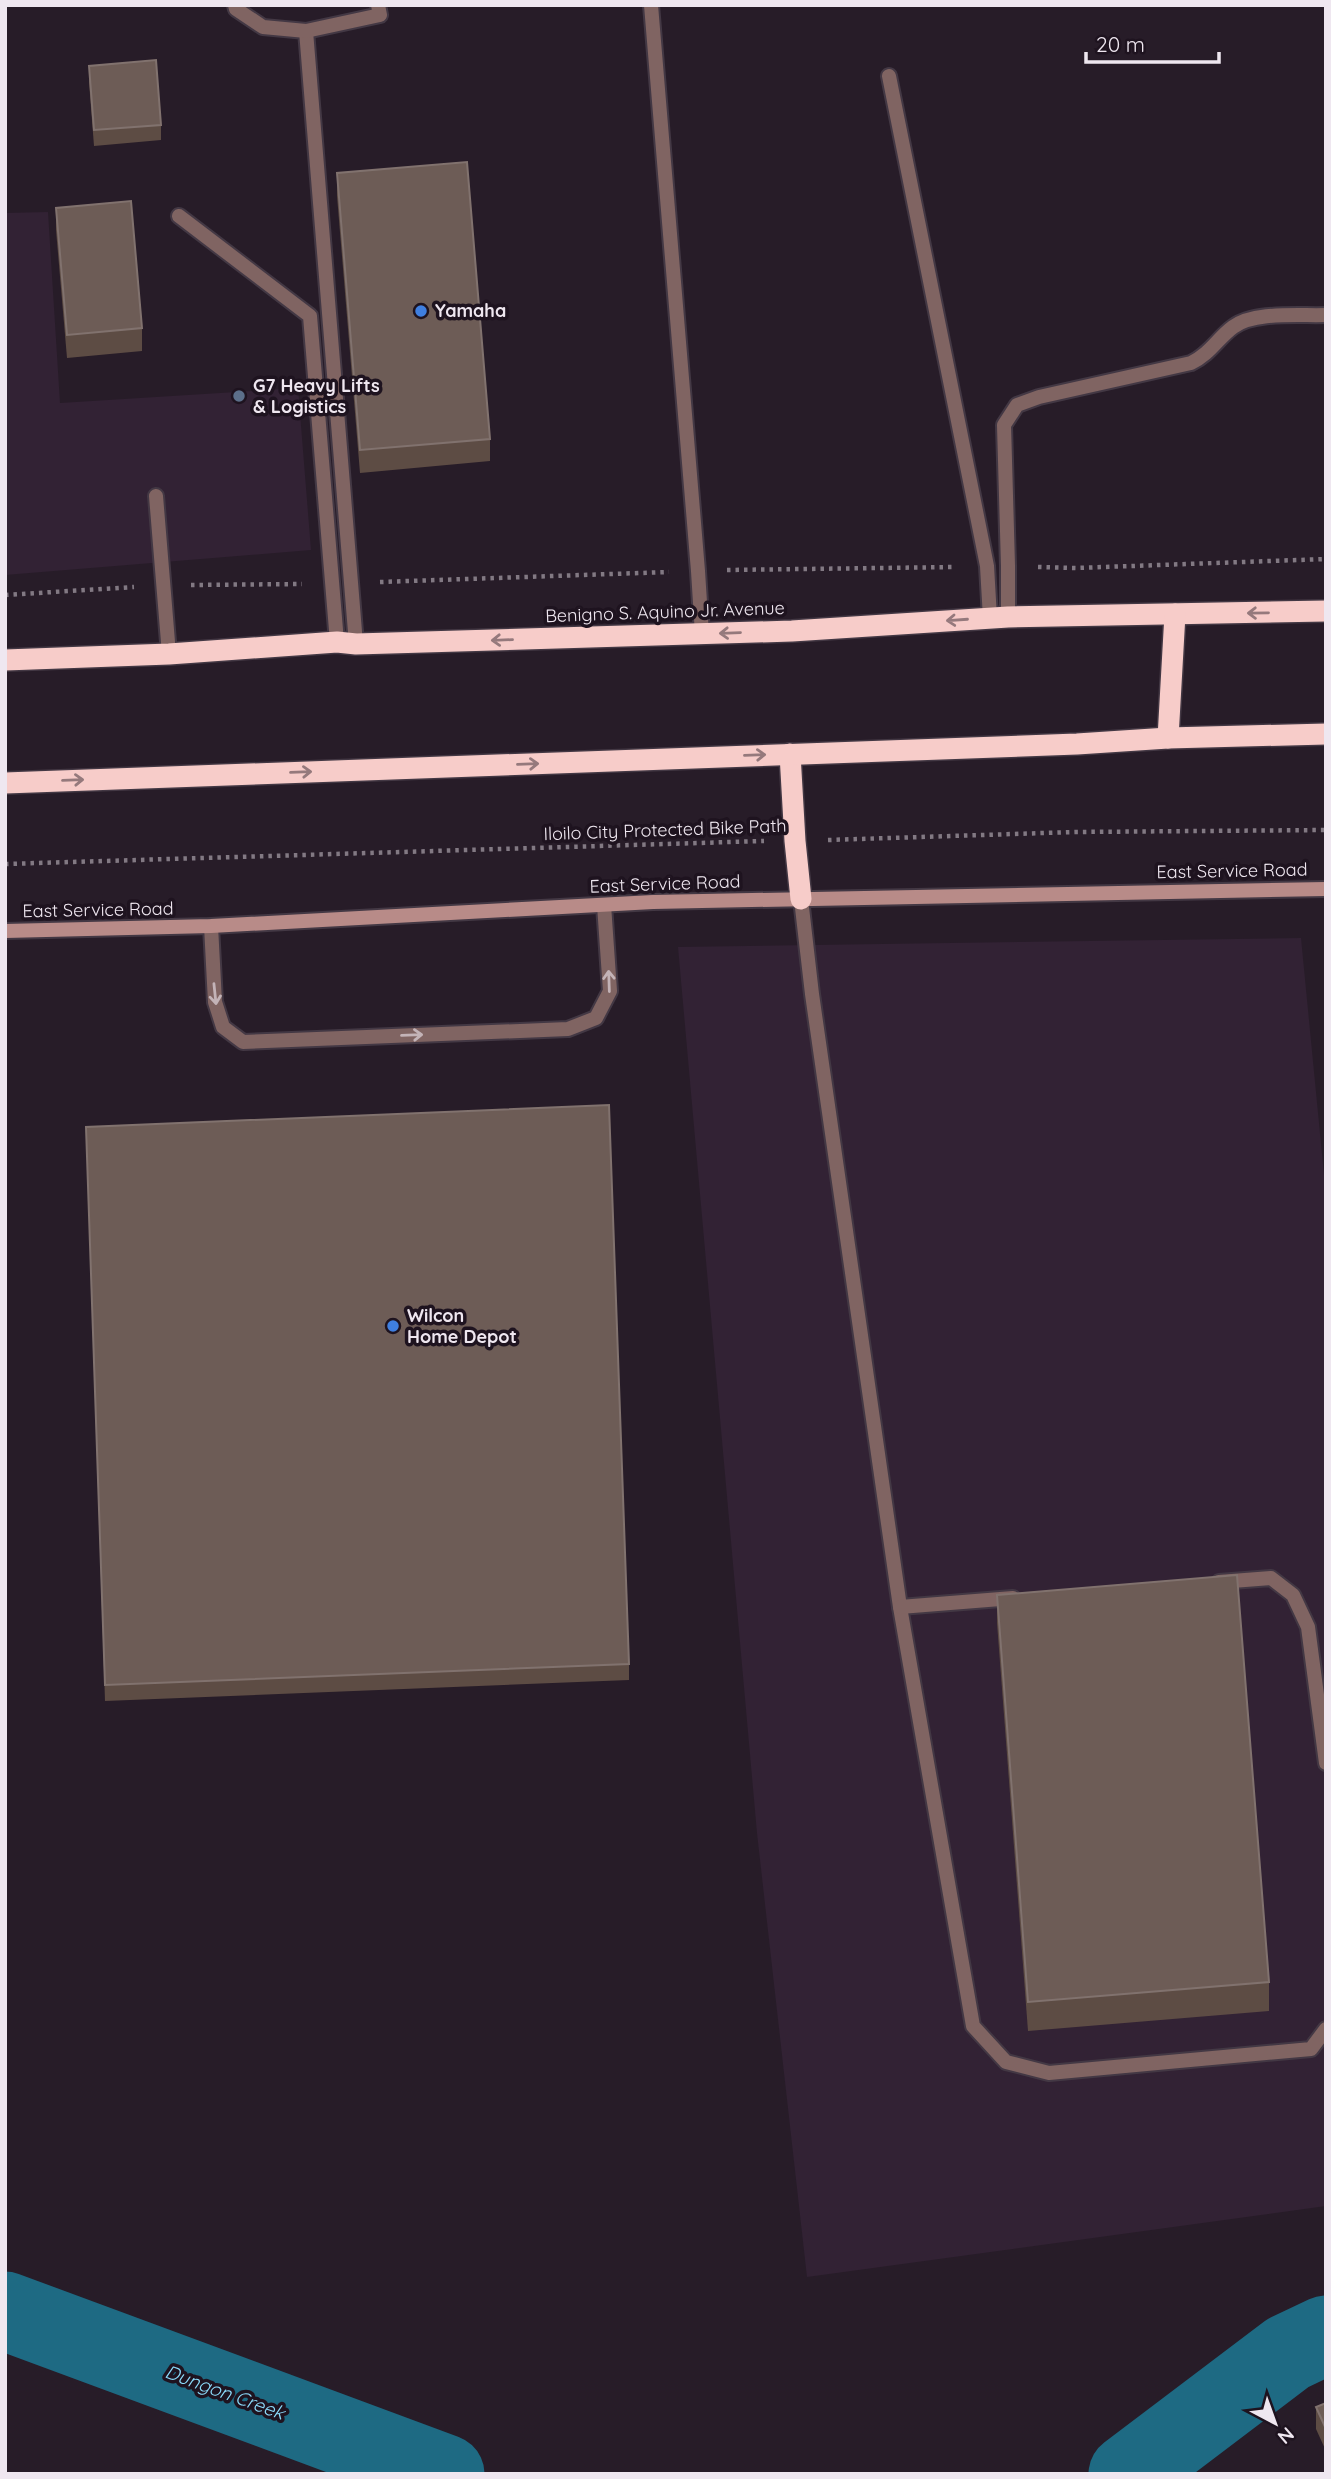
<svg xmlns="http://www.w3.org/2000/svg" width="1331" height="2479" viewBox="0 0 1331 2479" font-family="Quicksand,sans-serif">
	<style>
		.built { fill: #322234 }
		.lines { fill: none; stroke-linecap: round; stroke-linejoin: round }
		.river { stroke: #1e6a83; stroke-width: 79 }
		.lane-casing { stroke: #433844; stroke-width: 18 }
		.street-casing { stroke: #433844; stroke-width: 18 }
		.secondary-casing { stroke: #433844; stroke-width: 18 }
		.highway-casing { stroke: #433844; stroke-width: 24 }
		.path { stroke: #827983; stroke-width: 4.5; stroke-dasharray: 3.5 5; stroke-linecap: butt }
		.lane { stroke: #806462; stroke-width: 14 }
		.street { stroke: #806462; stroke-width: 14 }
		.secondary { stroke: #b88b88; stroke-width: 14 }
		.highway { stroke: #f7ccc9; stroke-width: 21 }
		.wall { fill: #5d4c44 }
		.building { fill: #6d5c56; stroke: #81726e; stroke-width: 2 }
		.oneway { stroke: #95797c }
		.oneway2 { stroke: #c3b3b7 }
		.shop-dot { fill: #3f7fe0; stroke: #1e131f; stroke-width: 2.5 }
		.service-dot { fill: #5c6f8a; stroke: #1e131f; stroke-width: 2.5 }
		.labels { text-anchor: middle; stroke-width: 7; stroke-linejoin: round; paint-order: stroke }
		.poi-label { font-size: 18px; font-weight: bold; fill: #efe7f0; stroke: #1e131f; text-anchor: start }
		.street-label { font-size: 18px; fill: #efe7f0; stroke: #1e131f }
		.water-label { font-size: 19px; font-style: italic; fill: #8bdbfa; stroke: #1e131f }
	</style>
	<rect width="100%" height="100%" fill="#271c28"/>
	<!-- built -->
	<g class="built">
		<path d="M48 212 60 403 298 388 311 550 5 575V213Z"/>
		<path d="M1301 938 1326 1195V2206L807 2277 757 1833 678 947Z"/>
	</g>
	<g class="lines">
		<!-- river -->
		<g class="river">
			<path d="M5 2311 445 2474"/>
			<path d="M1128 2474 1288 2353 1326 2335"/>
		</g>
		<!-- lane casing -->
		<g class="lane-casing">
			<g id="lane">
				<path d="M889 76 987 566 990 618"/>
				<path d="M179 216 310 316 337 642"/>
				<path d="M156 496 169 654"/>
				<path d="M801 899 812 994 900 1607 973 2026 1006 2062 1049 2073 1311 2049 1326 2029"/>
				<path d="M211 926 215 1002 223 1027 243 1042 568 1029 596 1018 610 991 604 905"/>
				<path d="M1219 1582 1271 1578 1293 1595 1308 1627 1326 1763"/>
				<path d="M900 1607 1013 1598"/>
			</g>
		</g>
		<!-- street casing -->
		<g class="street-casing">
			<g id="street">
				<path d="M235 5 236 9 263 27 306 31 356 644"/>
				<path d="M651 5 698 571 702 634"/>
				<path d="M306 31 380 15 378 5"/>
				<path d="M1008 617V566L1004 425 1017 405 1039 397 1191 363C1210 354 1218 338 1233 327 1254 311 1300 316 1326 315"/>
			</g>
		</g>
		<!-- secondary casing -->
		<g class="secondary-casing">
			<path id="secondary" d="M5 931 211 926 653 902 1326 889"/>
		</g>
		<!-- highway casing -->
		<g class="highway-casing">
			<g id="highway">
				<path d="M5 660 169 654 337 642 356 644 792 631 1008 617 1326 611"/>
				<path d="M1168 738 1175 614"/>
				<path d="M790 754 795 841 801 899"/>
				<path d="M5 783 1077 744 1168 738 1326 734"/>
			</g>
		</g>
		<!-- path -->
		<g class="path">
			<path d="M1038 567 1076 568 1326 559"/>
			<path d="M727 570 956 567"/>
			<path d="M380 582 669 572"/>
			<path d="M191 585 302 584"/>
			<path d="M5 595 134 587"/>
			<path d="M828 840 1075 832 1326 830"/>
			<path d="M5 864 764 841"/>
		</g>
		<!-- lane -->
		<use href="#lane" class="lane"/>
		<!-- street -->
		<use href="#street" class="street"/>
		<!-- secondary -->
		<use href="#secondary" class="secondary"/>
		<!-- highway -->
		<use href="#highway" class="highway"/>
	</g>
	<!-- wall -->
	<g class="wall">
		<path d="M89 66 161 125V140L94 146 89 82Z"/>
		<path d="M337 173 490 439V461L360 473 337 196Z"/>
		<path d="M56 208 142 328V351L67 358 56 230Z"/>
		<path d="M86 1127 629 1664V1680L105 1701Z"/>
		<path d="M997 1595 1269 1982V2011L1028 2031 997 1623Z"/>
		<path d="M1326 2403V2451L1316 2429V2407Z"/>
	</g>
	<!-- building -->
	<g class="building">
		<path d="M156 60 161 125 94 130 89 66Z"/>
		<path d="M467 162 490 439 360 450 337 173Z"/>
		<path d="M131 201 142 328 67 335 56 208Z"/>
		<path d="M609 1105 629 1664 105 1685 86 1127Z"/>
		<path d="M1237 1575 1269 1982 1028 2002 997 1595Z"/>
		<path d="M1326 2403V2429L1316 2407Z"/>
	</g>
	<!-- one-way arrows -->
	<defs><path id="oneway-shaft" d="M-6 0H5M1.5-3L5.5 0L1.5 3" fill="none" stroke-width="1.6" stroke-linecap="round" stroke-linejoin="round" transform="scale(1.75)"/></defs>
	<g class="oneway">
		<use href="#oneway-shaft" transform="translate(1258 613) rotate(179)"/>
		<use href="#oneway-shaft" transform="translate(957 620) rotate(176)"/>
		<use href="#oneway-shaft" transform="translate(730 633) rotate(178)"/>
		<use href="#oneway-shaft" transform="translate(502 640) rotate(178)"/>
		<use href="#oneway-shaft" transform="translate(755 755) rotate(-2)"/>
		<use href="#oneway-shaft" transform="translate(528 764) rotate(-2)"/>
		<use href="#oneway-shaft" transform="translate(301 772) rotate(-2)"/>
		<use href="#oneway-shaft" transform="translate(73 780) rotate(-2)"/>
	</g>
	<g class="oneway2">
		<use href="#oneway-shaft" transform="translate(609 981) rotate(-92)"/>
		<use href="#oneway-shaft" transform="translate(215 994) rotate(84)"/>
		<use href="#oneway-shaft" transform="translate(412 1035) rotate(-2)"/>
	</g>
	<!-- markers -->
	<g class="shop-dot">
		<circle cx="421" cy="311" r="7"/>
		<circle cx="393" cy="1326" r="7"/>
	</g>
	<circle class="service-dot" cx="239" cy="396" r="7"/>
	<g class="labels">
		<!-- poi labels -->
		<g class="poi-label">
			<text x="435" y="317">Yamaha</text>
			<text x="253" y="392">G7 Heavy Lifts<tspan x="253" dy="21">&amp; Logistics</tspan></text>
			<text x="407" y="1322">Wilcon<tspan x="407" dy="21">Home Depot</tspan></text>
		</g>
		<!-- street labels -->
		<g class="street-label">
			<text transform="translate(665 612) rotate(-2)" y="6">Benigno S. Aquino Jr. Avenue</text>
			<text transform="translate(665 830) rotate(-2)" y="6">Iloilo City Protected Bike Path</text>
			<text transform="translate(1232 871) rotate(-1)" y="6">East Service Road</text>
			<text transform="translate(665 884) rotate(-2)" y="6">East Service Road</text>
			<text transform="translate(98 910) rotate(-1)" y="6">East Service Road</text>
		</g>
		<!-- water labels -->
		<g class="water-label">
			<text transform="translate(225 2392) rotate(20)" y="7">Dungon Creek</text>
		</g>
	</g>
	<!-- border -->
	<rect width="1331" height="2479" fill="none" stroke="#efe7f0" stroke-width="14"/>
	<!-- north arrow -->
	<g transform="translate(1275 2423) rotate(139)" stroke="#1e131f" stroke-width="5" paint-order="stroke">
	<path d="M0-5L12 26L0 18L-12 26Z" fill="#efe7f0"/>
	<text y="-10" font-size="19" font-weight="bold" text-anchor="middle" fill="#efe7f0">N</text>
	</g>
	<!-- scale -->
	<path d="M1086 52v10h133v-10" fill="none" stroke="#efe7f0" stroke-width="3.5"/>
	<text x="1096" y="52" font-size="21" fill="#efe7f0" stroke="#1e131f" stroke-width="5" paint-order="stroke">20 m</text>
</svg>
